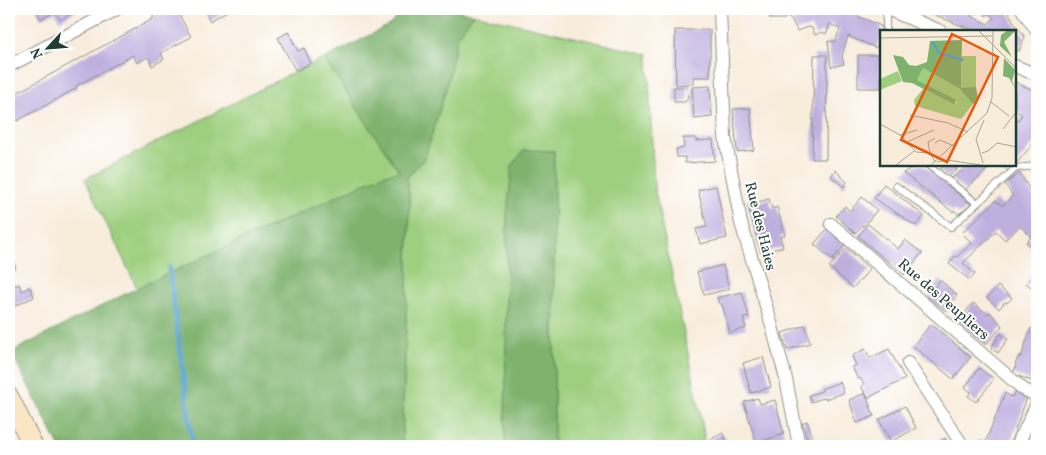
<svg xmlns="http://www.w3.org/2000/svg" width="1046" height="455" viewBox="0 0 1046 455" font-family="Vollkorn,serif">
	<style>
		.green { fill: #9dcf7e; stroke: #5e8659 }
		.forest { fill: #7eb26d; stroke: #4e7850 }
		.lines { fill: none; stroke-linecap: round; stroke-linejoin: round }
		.stream { stroke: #57a1cf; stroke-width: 5 }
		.building { fill: #beafdf }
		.lane-casing { stroke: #8c9488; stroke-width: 8 }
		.street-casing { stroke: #8c9488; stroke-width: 14 }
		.secondary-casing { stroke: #8c9488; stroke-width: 21 }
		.lane { stroke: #fff; stroke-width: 6 }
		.street { stroke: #fff; stroke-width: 12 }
		.secondary { stroke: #fbe6c4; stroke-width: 19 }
		.labels { text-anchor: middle; stroke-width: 4; stroke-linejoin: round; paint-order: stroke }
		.street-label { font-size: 15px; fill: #1f3d34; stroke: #fff }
		.inset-river { fill: none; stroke: #57a1cf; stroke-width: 2.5 }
		.inset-road { fill: none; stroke: #a1a698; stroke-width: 1 }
		.view { fill: #e8590c; fill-opacity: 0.15; stroke: #e8590c; stroke-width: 2.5 }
		.inset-edge { fill: none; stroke: #1f3d34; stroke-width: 2.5 }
	</style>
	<rect width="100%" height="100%" fill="#fff"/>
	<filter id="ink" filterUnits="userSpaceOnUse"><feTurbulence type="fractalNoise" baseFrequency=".02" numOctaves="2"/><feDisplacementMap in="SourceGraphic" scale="10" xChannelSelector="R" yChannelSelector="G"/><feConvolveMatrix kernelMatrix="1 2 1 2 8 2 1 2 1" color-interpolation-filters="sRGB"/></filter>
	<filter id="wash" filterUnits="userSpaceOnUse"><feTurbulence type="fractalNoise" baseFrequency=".0096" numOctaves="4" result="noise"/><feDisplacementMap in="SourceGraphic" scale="20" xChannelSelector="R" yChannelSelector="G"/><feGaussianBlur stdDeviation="1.12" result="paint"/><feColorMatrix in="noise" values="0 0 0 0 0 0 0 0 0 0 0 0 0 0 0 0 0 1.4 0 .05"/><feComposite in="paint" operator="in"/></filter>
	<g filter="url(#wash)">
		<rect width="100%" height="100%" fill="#f8ecdb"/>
		<!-- green -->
		<g class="green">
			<path d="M474 14 648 54 654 186 701 417 704 434 703 446H554V151L524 150 507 214 505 446H402L410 203 407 178 425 157 446 89 458 35Z"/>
			<path d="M324 59 399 171 383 175 137 288 85 179 296 71Z"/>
		</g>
		<!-- forest -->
		<g class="forest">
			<path d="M406 9H452L474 14 458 35 446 89 425 157 407 178 410 203 402 446H59L11 352 137 288 383 175 399 171 324 59 389 25Z"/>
			<path d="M524 150 554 151V446H505L507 214 512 166Z"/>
		</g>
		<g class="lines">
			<!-- stream -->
			<path class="stream" d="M169 268 193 446"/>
		</g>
		<g id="blocks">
			<!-- building -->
			<g class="building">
				<path d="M36 9H76L77 11 60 20 55 12 41 19Z"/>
				<path d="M173 9H176L191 37 161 53 164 59 152 66 148 57 137 63 133 55 76 86 77 88 48 104 17 121 16 119 9 122V97L153 19V16L157 14 159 16 161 12 165 10 167 12Z"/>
				<path d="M204 9H225L227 11 210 21Z"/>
				<path d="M769 9H841L881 26V38L876 48 848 36 842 56 844 64 831 67 828 41 835 42 840 29 830 24 826 34 822 32 815 35 812 28 809 27 797 31 792 20 785 16V19H770Z"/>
				<path d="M930 9H967L969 10 971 16 988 24 994 18 989 14 986 16 984 11 975 14 974 9H1007L1014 23 1025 37 1019 51 1015 49V31H974L933 14 929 12Z"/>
				<path d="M675 30H710V77H693V84L676 85Z"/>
				<path d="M288 32 298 51 304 48 311 63 296 71 278 38Z"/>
				<path d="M814 55H827L826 159H812Z"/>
				<rect x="858" y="55" width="23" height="33"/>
				<path d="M1015 82 1037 92V139L1009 172 1002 165H1015L1016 127 1015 124 1022 115 1015 110Z"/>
				<path d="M710 86 712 117 694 119 692 87Z"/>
				<path d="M674 87H687L688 98 685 102H674Z"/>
				<path d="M750 108 754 150 737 152 733 109Z"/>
				<path d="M683 138H696V141L713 140 715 161 685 163V157H677L676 149 684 148Z"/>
				<path d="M917 165H922L971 204 964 211 958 214 954 210 953 212 903 173Z"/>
				<path d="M945 165H958L955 168 957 170 947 177 939 170Z"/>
				<path d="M969 165H989L990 167 965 190 951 179Z"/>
				<path d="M835 170 847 182 844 187 831 176Z"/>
				<path d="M1020 173 1037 203V250L1035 246 1033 249 1026 242 1031 237 1020 226 1005 240 996 231 963 263 975 274 970 280 949 264 955 256 957 257 972 243 962 233 996 200 1002 206 1013 196 1005 184Z"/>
				<path d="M884 184 924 216 916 226 874 198Z"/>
				<path d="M716 186 727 238 700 244 696 229 707 227 698 190Z"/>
				<path d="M862 197 877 210 864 226 863 225 855 233 836 216 845 206 850 211Z"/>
				<path d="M769 199 772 209 777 207 785 235 780 237 783 247 761 253 748 205Z"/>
				<path d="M868 224 898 249 905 240 922 253 904 275 858 236Z"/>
				<path d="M828 228 846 244 832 260 814 244Z"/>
				<path d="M846 248 870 269 853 288 829 267Z"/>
				<path d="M9 249 16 268 9 271Z"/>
				<path d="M723 265 729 289 704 295 697 272Z"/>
				<path d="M9 272 15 286 19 284 22 291 30 287 34 297 9 309Z"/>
				<path d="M1035 272 1037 274V282L1032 288 1026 283Z"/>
				<path d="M940 280 957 295 946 311 928 297Z"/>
				<path d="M998 286 1012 298 1007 303 1005 302 999 309 987 298Z"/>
				<path d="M742 292 749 317 743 318 746 328 730 333 722 304H719L717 298Z"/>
				<path d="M973 303 988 314 990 312 1002 326 986 345 958 321Z"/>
				<path d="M1037 323V376L1035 382 1013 374 1016 365 1015 364 1019 356 1021 357 1031 328 1034 331Z"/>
				<path d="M931 324 971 357 953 379 913 346Z"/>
				<path d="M805 325 810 343 787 350 782 333Z"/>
				<path d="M1000 334 1008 339 998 353 991 348Z"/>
				<path d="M865 349 870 358 889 349 905 379 868 398 861 386 864 384 860 378 858 379 852 367 856 365 852 356Z"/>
				<path d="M763 357 771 387 751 393 743 363Z"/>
				<path d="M979 368 994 379 976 402 968 396 971 392 965 387Z"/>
				<path d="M840 382 844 393 825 399 824 398 811 402 809 395 822 391 821 389Z"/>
				<path d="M1017 390 1027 398 1009 446H977L980 440 985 443 1005 393 1012 397Z"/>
				<path d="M865 393 874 416 857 423 849 400Z"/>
				<path d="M758 398 760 404 775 400 784 434 756 443 744 402Z"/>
				<path d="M905 406 916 428 891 442 879 420Z"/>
				<path d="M807 421 814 440 808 442 802 423Z"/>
				<path d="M723 433 729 446H707L705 442Z"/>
				<path d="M945 438 949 446H930Z"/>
			</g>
		</g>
	</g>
	<g filter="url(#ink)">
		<use href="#blocks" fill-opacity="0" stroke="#8c9488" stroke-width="1"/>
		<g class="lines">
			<!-- lane casing -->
			<g class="lane-casing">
				<g id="lane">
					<path d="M886 31V9"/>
					<path d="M928 165 933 169"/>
					<path d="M937 172 977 203"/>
					<path d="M896 186 951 227 1016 168 1037 166"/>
				</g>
			</g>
			<!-- street casing -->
			<g class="street-casing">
				<g id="street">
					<path d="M720 9 725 137 741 223 770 319 786 379 799 446"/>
					<path d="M887 9 940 31"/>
					<path d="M1022 9 1037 31"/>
					<path d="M9 66 117 9"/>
					<path d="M1015 66 1037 75"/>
					<path d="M831 224 1023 389 1037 396"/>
					<path d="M908 363 963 446"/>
					<path d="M1017 446 1037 404"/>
				</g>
			</g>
			<!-- secondary casing -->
			<g class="secondary-casing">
				<path id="secondary" d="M9 397 33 446"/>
			</g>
			<!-- lane -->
			<use href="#lane" class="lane"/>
			<!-- street -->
			<use href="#street" class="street"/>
			<!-- secondary -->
			<use href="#secondary" class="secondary"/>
		</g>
	</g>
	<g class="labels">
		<!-- street labels -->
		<g class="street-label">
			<text transform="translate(761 226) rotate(76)" y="5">Rue des Haies</text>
			<text transform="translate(944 299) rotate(41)" y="5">Rue des Peupliers</text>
		</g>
	</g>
	<!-- overview -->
	<g transform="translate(880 30)">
		<rect width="136" height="136" fill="#f8ecdb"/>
		<path d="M82 26H96V57L81 59ZM43 38 80 59 92 71 93 74 81 89 35 76 34 70 43 59 75 75 77 72 37 50ZM18 41 22 51 0 60V49Z" fill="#9dcf7e"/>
		<path d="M128 0H136L124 12 132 27 120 16 121 5ZM82 10 81 58 96 57 98 69 93 74 80 59 43 38 37 50 76 70 75 75 32 53 23 52 13 25 23 27 29 35 36 36 47 32 50 11ZM124 28 135 40 132 51 136 60 129 48 123 46Z" fill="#7eb26d"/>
		<path class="inset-river" d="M53 12 59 23 83 30"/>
		<path class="inset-road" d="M98 0 137 39M0 8 112 6M111 72 129 86M30 85 68 93 88 102M0 94 20 105 36 122 50 123 55 132M123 99 137 81M20 105 37 100M27 112 54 100M55 113 60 110 74 116M50 123 48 112 55 108M102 123 108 121 117 113 137 117M57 132 67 130 107 136M103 133 96 109 104 90M15 136 34 121M50 136 107 83 112 68 113 0"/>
		<path class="view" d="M72 4 118 27 67 132 21 110Z"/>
		<rect width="136" height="136" class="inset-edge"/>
	</g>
	<!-- margin -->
	<rect width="1046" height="455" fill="none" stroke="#fff" stroke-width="30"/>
	<!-- north arrow -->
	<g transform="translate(48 48) rotate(244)" stroke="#ffffff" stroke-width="4" paint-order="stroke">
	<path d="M0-4L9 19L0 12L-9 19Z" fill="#1f3d34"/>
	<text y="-8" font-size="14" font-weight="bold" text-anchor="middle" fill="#1f3d34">N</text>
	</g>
</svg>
